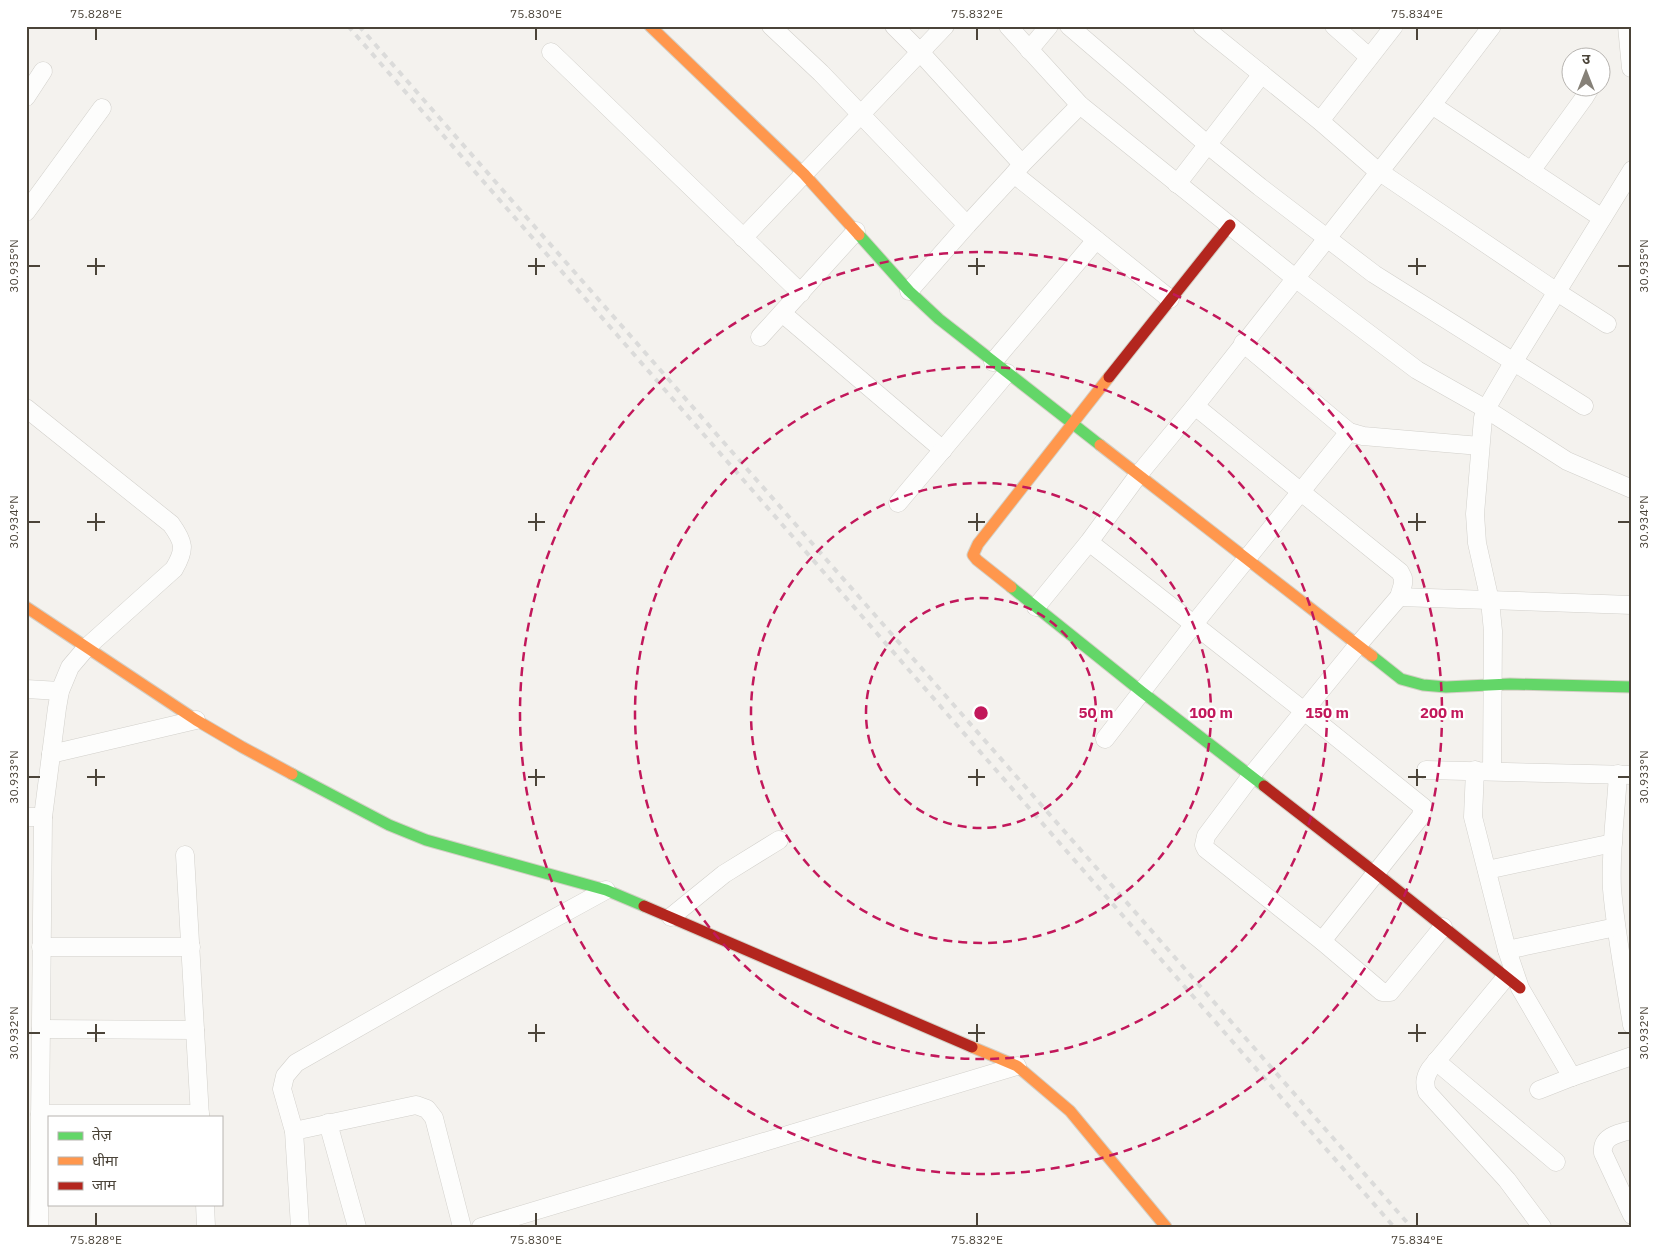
<svg xmlns="http://www.w3.org/2000/svg" width="1658" height="1253" viewBox="0 0 1658 1253" font-family="'IBM Plex Sans','Noto Sans Devanagari',sans-serif">
	<style>
		.lines { fill: none; stroke-linecap: round; stroke-linejoin: round }
		.street-casing { stroke: #d2d0cb; stroke-width: 19 }
		.fast-casing { stroke: #d3cfc5; stroke-width: 13 }
		.slow-casing { stroke: #d3cfc5; stroke-width: 13 }
		.jam-casing { stroke: #d3cfc5; stroke-width: 13 }
		.street { stroke: #fdfdfc; stroke-width: 18 }
		.fast { stroke: #63d668; stroke-width: 11 }
		.slow { stroke: #ff974d; stroke-width: 11 }
		.jam { stroke: #b3261e; stroke-width: 11 }
		.rail { stroke: #dbdbda; stroke-width: 4; stroke-dasharray: 6 6; stroke-linecap: butt }
		.ticks { fill: none; stroke: #4b4439; stroke-width: 2 }
		.ring { fill: none; stroke: #c2185b; stroke-width: 2.5; stroke-dasharray: 9 6 }
		.centre { fill: #c2185b; stroke: #fff; stroke-width: 2.5 }
		.ring-label { font-size: 15px; text-anchor: middle; font-weight: bold; fill: #c2185b; stroke: #fff; stroke-width: 4.5; stroke-linejoin: round; paint-order: stroke }
		.neatline { fill: none; stroke: #4b4439; stroke-width: 2 }
		.ticks-label { font-size: 12px; text-anchor: middle; fill: #4b4439 }
	</style>
	<rect width="100%" height="100%" fill="#f4f2ee"/>
	<g class="lines">
		<!-- street casing -->
		<g class="street-casing">
			<g id="street">
				<path d="M771 26 821 73 967 225 1014 174"/>
				<path d="M894 26 920 52 1022 164 1014 174 1170 299"/>
				<path d="M1008 26 1080 105 1295 278 1417 370 1486 409 1567 461 1632 489"/>
				<path d="M1069 26 1208 145 1260 187 1374 274 1584 406"/>
				<path d="M1202 26 1320 121 1374 168 1557 292 1607 324"/>
				<path d="M1334 26 1369 57"/>
				<path d="M1627 26 1631 68"/>
				<path d="M1029 50 1049 26"/>
				<path d="M551 52 801 293"/>
				<path d="M26 97 43 71"/>
				<path d="M1432 105 1492 26"/>
				<path d="M1320 121 1394 26"/>
				<path d="M1022 164 1080 105"/>
				<path d="M1531 171 1584 98 1590 88"/>
				<path d="M1177 184 1262 74"/>
				<path d="M26 212 102 108"/>
				<path d="M743 238 945 26"/>
				<path d="M909 291 967 225"/>
				<path d="M782 313 943 450"/>
				<path d="M760 337 856 231"/>
				<path d="M1243 343 1349 432"/>
				<path d="M993 362 1096 240"/>
				<path d="M1195 406 1400 572 1403 578V584L1399 597 1357 646 1251 776 1206 836 1204 845 1206 849 1322 941 1382 992H1390L1443 927"/>
				<path d="M26 408 171 524C184 542 186 549 174 569L87 647 70 667 60 691 57 708 43 817H26"/>
				<path d="M898 503 1007 373"/>
				<path d="M1089 542 1304 711 1423 807 1421 816 1322 941"/>
				<path d="M1399 597 1632 605"/>
				<path d="M1036 607 1089 542 1139 474 1195 406 1432 105 1602 218"/>
				<path d="M26 689 60 691"/>
				<path d="M1105 739 1194 624 1349 432 1363 436 1480 446"/>
				<path d="M51 754 196 720"/>
				<path d="M1426 770 1632 775"/>
				<path d="M1475 770 1473 817 1507 950 1520 988 1572 1077 1539 1090"/>
				<path d="M1492 771 1493 631 1490 601 1477 543 1475 514 1483 418 1486 409 1514 361 1632 170"/>
				<path d="M1618 774C1616 812 1610 851 1612 889 1616 935 1625 980 1632 1025"/>
				<path d="M185 855 200 1117"/>
				<path d="M1487 870 1613 843"/>
				<path d="M671 917 724 874 779 840"/>
				<path d="M41 947H191"/>
				<path d="M1507 950 1616 927"/>
				<path d="M1506 977 1430 1069C1425 1077 1424 1083 1427 1092L1507 1180 1542 1227"/>
				<path d="M41 1029 195 1030"/>
				<path d="M1436 1061 1556 1162"/>
				<path d="M1572 1077 1632 1056"/>
				<path d="M40 1114H200"/>
				<path d="M328 1123 357 1227"/>
				<path d="M1632 1130C1619 1133 1601 1136 1603 1153L1632 1215"/>
				<path d="M294 1131 416 1105 427 1109 434 1118 462 1227"/>
				<path d="M205 1204 206 1227"/>
				<path d="M39 1227 43 817"/>
				<path d="M300 1227 294 1131 282 1089 285 1076 296 1063 438 982 606 890"/>
				<path d="M481 1227 1017 1066"/>
			</g>
		</g>
		<!-- fast casing -->
		<g class="fast-casing">
			<g id="fast">
				<path d="M859 235 909 291 939 319 1100 445"/>
				<path d="M1011 587 1142 692 1264 786"/>
				<path d="M1372 656 1401 679 1423 685 1446 687 1510 684 1632 687"/>
				<path d="M292 774 389 825 426 840 606 890 644 906"/>
			</g>
		</g>
		<!-- slow casing -->
		<g class="slow-casing">
			<g id="slow">
				<path d="M650 26 804 174 859 235"/>
				<path d="M1100 445 1372 656"/>
				<path d="M1011 587 977 560 973 555 978 544 1109 377"/>
				<path d="M26 607 196 720 242 747 292 774"/>
				<path d="M972 1047 1017 1066 1070 1111 1166 1227"/>
			</g>
		</g>
		<!-- jam casing -->
		<g class="jam-casing">
			<g id="jam">
				<path d="M1109 377 1230 225"/>
				<path d="M1264 786 1376 873 1520 988"/>
				<path d="M644 906 972 1047"/>
			</g>
		</g>
		<!-- street -->
		<use href="#street" class="street"/>
		<!-- fast -->
		<use href="#fast" class="fast"/>
		<!-- slow -->
		<use href="#slow" class="slow"/>
		<!-- jam -->
		<use href="#jam" class="jam"/>
		<!-- rail -->
		<g class="rail">
			<path d="M348 26 1394 1227"/>
			<path d="M359 26 1411 1227"/>
		</g>
	</g>
	<!-- ticks -->
	<path class="ticks" d="M96 28V40M536 28V40M977 28V40M1417 28V40M96 258V275M536 258V275M977 258V275M1417 258V275M28 266H40M87 266H105M528 266H545M968 266H985M1408 266H1426M1618 266H1630M96 513V531M536 513V531M977 513V531M1417 513V531M28 522H40M87 522H105M528 522H545M968 522H985M1408 522H1426M1618 522H1630M96 769V786M536 769V786M977 769V786M1417 769V786M28 777H40M87 777H105M528 777H545M968 777H985M1408 777H1426M1618 777H1630M96 1024V1042M536 1024V1042M977 1024V1042M1417 1024V1042M28 1033H40M87 1033H105M528 1033H545M968 1033H985M1408 1033H1426M1618 1033H1630M96 1213V1226M536 1213V1226M977 1213V1226M1417 1213V1226"/>
	<!-- distance rings -->
	<g class="ring">
		<circle cx="981" cy="713" r="115"/>
		<circle cx="981" cy="713" r="230"/>
		<circle cx="981" cy="713" r="346"/>
		<circle cx="981" cy="713" r="461"/>
	</g>
	<circle cx="981" cy="713" r="8" class="centre"/>
	<g class="ring-label">
		<text x="1096" y="718">50 m</text>
		<text x="1211" y="718">100 m</text>
		<text x="1327" y="718">150 m</text>
		<text x="1442" y="718">200 m</text>
	</g>
	<!-- border -->
	<rect width="1658" height="1253" fill="none" stroke="#ffffff" stroke-width="55"/>
	<!-- legend -->
	<rect x="48" y="1116" width="175" height="90" fill="#ffffff" stroke="#b7b4b0"/>
	<rect x="58" y="1132" width="25" height="8" fill="#63d668" stroke="#b7b4b0"/>
	<text x="92" y="1140" font-size="15" fill="#4b4439">तेज़</text>
	<rect x="58" y="1157" width="25" height="8" fill="#ff974d" stroke="#b7b4b0"/>
	<text x="92" y="1166" font-size="15" fill="#4b4439">धीमा</text>
	<rect x="58" y="1182" width="25" height="8" fill="#b3261e" stroke="#b7b4b0"/>
	<text x="92" y="1190" font-size="15" fill="#4b4439">जाम</text>
	<!-- north arrow -->
	<g transform="translate(1586 72)"><circle r="24" fill="#ffffff" stroke="#b7b4b0"/>
	<path d="M0-4L9 19L0 12L-9 19Z" fill="#868178"/>
	<text y="-8" font-size="14" font-weight="bold" text-anchor="middle" fill="#4b4439">उ</text>
	</g>
	<rect x="28" y="28" width="1602" height="1198" class="neatline"/>
	<g class="ticks-label">
		<text x="96" y="18">75.828°E</text>
		<text x="536" y="18">75.830°E</text>
		<text x="977" y="18">75.832°E</text>
		<text x="1417" y="18">75.834°E</text>
		<text transform="translate(14 266) rotate(-90)" y="4">30.935°N</text>
		<text transform="translate(1644 266) rotate(-90)" y="4">30.935°N</text>
		<text transform="translate(14 522) rotate(-90)" y="4">30.934°N</text>
		<text transform="translate(1644 522) rotate(-90)" y="4">30.934°N</text>
		<text transform="translate(14 777) rotate(-90)" y="4">30.933°N</text>
		<text transform="translate(1644 777) rotate(-90)" y="4">30.933°N</text>
		<text transform="translate(14 1033) rotate(-90)" y="4">30.932°N</text>
		<text transform="translate(1644 1033) rotate(-90)" y="4">30.932°N</text>
		<text x="96" y="1244">75.828°E</text>
		<text x="536" y="1244">75.830°E</text>
		<text x="977" y="1244">75.832°E</text>
		<text x="1417" y="1244">75.834°E</text>
	</g>
</svg>
